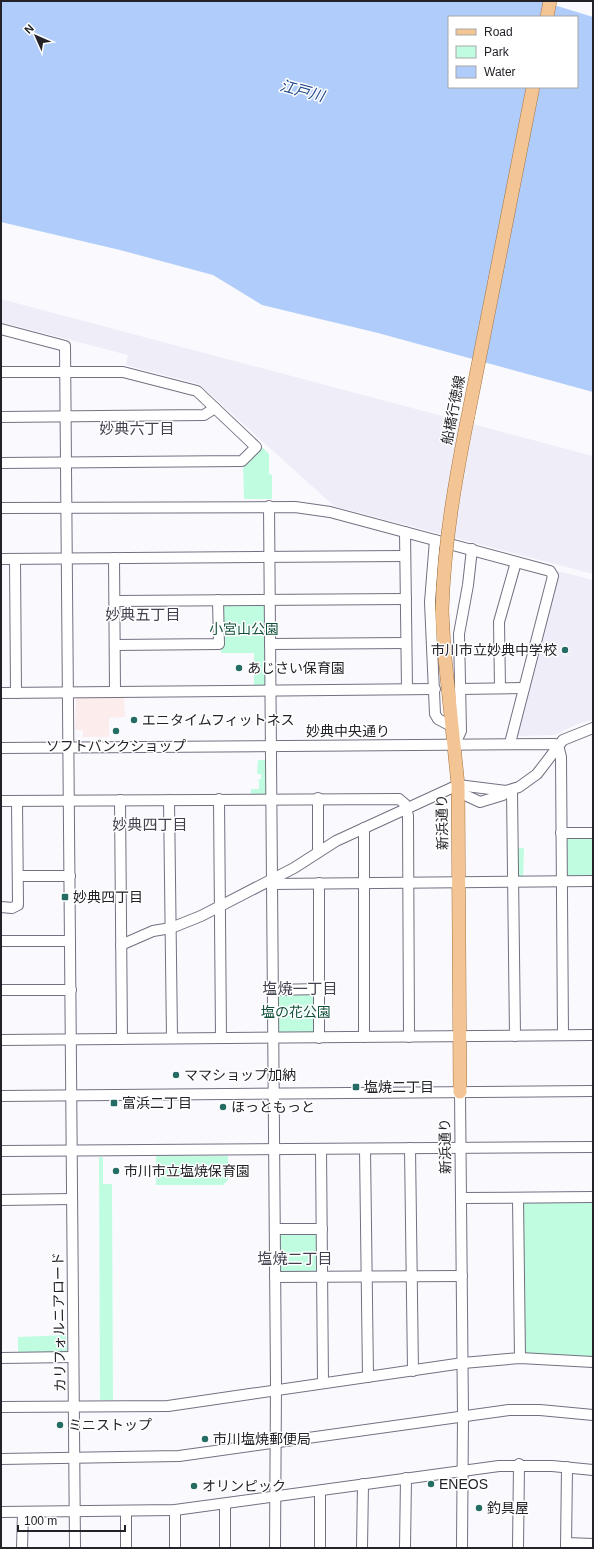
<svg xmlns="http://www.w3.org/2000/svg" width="594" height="1549" viewBox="0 0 594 1549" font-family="Helvetica,'Noto Sans JP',sans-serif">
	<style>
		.commercial { fill: #fceceb }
		.built { fill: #eeedf8 }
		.green { fill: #c0fce0 }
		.water { fill: #afccfb; fill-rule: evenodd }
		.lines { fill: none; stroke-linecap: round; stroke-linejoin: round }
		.minor-casing { stroke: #737082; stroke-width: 12 }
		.major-casing { stroke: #a67340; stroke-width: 14 }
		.minor { stroke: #fff; stroke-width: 10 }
		.major { stroke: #f4c594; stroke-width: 13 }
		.major-bridge-casing { stroke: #a67340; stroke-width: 14; stroke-linecap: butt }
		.major-bridge { stroke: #f4c594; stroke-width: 13 }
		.poi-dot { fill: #256d64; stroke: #fff; stroke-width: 1.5 }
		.labels { text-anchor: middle; stroke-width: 3; stroke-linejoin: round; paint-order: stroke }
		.street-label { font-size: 14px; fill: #232229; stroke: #fff }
		.park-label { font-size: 14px; fill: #104f39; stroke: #fff }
		.poi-label { font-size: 14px; fill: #232229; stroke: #fff; text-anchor: start }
		.water-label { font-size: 15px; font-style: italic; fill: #20498c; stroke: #fff }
		.neighbourhood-label { font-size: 15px; fill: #423f4f; stroke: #fff }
	</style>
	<rect width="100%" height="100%" fill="#fafafe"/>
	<!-- commercial -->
	<path class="commercial" d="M124 696 125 717 109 718V737H83V730H75L76 697Z"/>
	<!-- built -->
	<g class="built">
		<path d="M1 299 593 456V574L334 506 199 384 126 365 128 355 1 322Z"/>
		<path d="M558 571 593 580V720L577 724 555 735 517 736 514 734Z"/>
	</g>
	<!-- green -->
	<g class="green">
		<path d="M261 446 269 454V474L272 475V499H244L243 464Z"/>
		<path d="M223 603H264L267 605V683L265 687H254V653H221V605Z"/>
		<path d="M258 760H267L266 794H251V789H259V781L257 780 261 779V774H257Z"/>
		<path d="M566 835H593V878L564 876Z"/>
		<path d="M515 848H524L523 879H517Z"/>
		<path d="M314 991 316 1031 313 1034 279 1035 276 1032V993Z"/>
		<path d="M156 1156H228V1180L223 1185H156Z"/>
		<path d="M99 1157H103V1184H112L113 1400H100Z"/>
		<path d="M593 1200V1359L525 1354 521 1203 523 1201Z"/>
		<path d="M279 1233H318V1271L316 1274H282L280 1272Z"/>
		<path d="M66 1335 67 1354H19L18 1352V1337Z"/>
	</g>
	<!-- water -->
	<path class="water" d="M1 1H541L593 17V392L378 333 262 305 213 275 120 250 1 222ZM449 17H577V87H449Z"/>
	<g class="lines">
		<!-- minor casing -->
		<g class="minor-casing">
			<g id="minor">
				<path d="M1 329 65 346 75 1548"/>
				<path d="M1 372H123L197 391 256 447 242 461 1 463"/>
				<path d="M1 417 204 415 215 408"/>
				<path d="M269 506 276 1384 275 1548"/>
				<path d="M1 508 295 507 330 512 550 571 553 576 510 743"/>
				<path d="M405 532 407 689"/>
				<path d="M435 540 430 602 435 714 438 719 453 727"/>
				<path d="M114 558 115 692"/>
				<path d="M1 559 405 556"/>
				<path d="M15 559 16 693"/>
				<path d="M115 601 406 599"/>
				<path d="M270 644 406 643"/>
				<path d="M115 645 219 644 218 600"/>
				<path d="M500 688 499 622 516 562"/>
				<path d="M460 689 524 688"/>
				<path d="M1 693 435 689"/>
				<path d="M455 744 461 731 459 634 468 585 472 549"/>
				<path d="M1 748 555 744 559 749 561 757 563 1035"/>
				<path d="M512 791 515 1036"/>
				<path d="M465 795 480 802 503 795 506 791"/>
				<path d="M318 798V852"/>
				<path d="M219 799 221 1038"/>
				<path d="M120 800 122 1039"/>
				<path d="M169 800 172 1038"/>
				<path d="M1 801 399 799 405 804 408 816 409 1037"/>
				<path d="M364 828V1037"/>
				<path d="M561 833H593"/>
				<path d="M18 876H70"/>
				<path d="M319 883V1038"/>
				<path d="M272 884 593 881"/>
				<path d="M1 907 12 908 18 905 17 801"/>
				<path d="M1 941H70"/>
				<path d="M121 945 153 931 171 928 201 916 294 868 336 841 458 785 506 791 519 787 537 774 563 740 593 728"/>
				<path d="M1 990H71"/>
				<path d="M273 990 319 989"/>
				<path d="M1 1040 593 1035"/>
				<path d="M460 1092 463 1416 462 1548"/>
				<path d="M1 1096 593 1091"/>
				<path d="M410 1148 413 1371"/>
				<path d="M321 1149 323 1383"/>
				<path d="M365 1149 368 1377"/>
				<path d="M1 1151 593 1147"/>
				<path d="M462 1198 593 1197"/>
				<path d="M518 1198 520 1358"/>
				<path d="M1 1200 72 1199"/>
				<path d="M275 1229H322"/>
				<path d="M275 1277 462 1276"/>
				<path d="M1 1358 73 1357"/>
				<path d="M1 1407 168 1406 463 1363 520 1358 593 1362"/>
				<path d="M1 1459 179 1456 509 1410H540L593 1415"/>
				<path d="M175 1510V1548"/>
				<path d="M126 1511V1548"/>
				<path d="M1 1512 175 1510 499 1466H552L593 1470"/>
				<path d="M566 1543 593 1544"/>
				<path d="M22 1548 23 1512"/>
				<path d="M225 1548V1504"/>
				<path d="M320 1548V1491"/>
				<path d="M362 1548 363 1484"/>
				<path d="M405 1548 406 1478"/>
				<path d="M518 1548 519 1464"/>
				<path d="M566 1548 567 1467"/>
			</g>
		</g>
		<!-- major casing -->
		<g class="major-casing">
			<g id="major">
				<path d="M547 17 550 1"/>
				<path d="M468 416 533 87"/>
				<path d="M442 611 444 648 458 785 460 1092"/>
			</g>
		</g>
		<!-- minor -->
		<use href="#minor" class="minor"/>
		<!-- major -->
		<use href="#major" class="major"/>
		<!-- major-bridge casing -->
		<g class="major-bridge-casing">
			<path id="major-bridge" d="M442 611C444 544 455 481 468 416"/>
		</g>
		<!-- major-bridge -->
		<use href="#major-bridge" class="major-bridge"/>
	</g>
	<!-- markers -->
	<g class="poi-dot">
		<circle cx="565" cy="650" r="4"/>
		<circle cx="239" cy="668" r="4"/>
		<circle cx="134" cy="720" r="4"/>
		<circle cx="116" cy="731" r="4"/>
		<rect x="61" y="893" width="8" height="8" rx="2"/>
		<circle cx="176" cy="1075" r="4"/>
		<rect x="352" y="1083" width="8" height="8" rx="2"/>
		<rect x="110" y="1099" width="8" height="8" rx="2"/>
		<circle cx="223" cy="1107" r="4"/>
		<circle cx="116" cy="1171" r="4"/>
		<circle cx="60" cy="1425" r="4"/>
		<circle cx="205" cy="1439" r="4"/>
		<circle cx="431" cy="1484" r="4"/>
		<circle cx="194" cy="1486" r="4"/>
		<circle cx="479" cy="1508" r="4"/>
	</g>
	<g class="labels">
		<!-- street labels -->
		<g class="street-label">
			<text transform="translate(453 410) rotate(-79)" y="5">船橋行徳線</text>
			<text x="348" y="736">妙典中央通り</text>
			<text transform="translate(442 822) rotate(-91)" y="5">新浜通り</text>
			<text transform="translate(445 1146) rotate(-91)" y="5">新浜通り</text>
			<text transform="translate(59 1322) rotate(-91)" y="5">カリフォルニアロード</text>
		</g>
		<!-- park labels -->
		<g class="park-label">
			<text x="244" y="634">小宮山公園</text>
			<text x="296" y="1017">塩の花公園</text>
		</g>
		<!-- poi labels -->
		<g class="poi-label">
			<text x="557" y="655" text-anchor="end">市川市立妙典中学校</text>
			<text x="247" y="673">あじさい保育園</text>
			<text x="142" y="725">エニタイムフィットネス</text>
			<text x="116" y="751" text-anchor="middle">ソフトバンクショップ</text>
			<text x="73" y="902">妙典四丁目</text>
			<text x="184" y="1080">ママショップ加納</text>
			<text x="364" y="1092">塩焼二丁目</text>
			<text x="122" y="1108">富浜二丁目</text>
			<text x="231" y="1112">ほっともっと</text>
			<text x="124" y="1176">市川市立塩焼保育園</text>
			<text x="68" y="1430">ミニストップ</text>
			<text x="213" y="1444">市川塩焼郵便局</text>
			<text x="439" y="1489">ENEOS</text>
			<text x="202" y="1491">オリンピック</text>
			<text x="487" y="1513">釣具屋</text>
		</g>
		<!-- water labels -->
		<g class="water-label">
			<text transform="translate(302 91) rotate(15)" y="5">江戸川</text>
		</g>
		<!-- neighbourhood labels -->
		<g class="neighbourhood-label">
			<text x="137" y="434">妙典六丁目</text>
			<text x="143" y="620">妙典五丁目</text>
			<text x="150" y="830">妙典四丁目</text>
			<text x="300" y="994">塩焼一丁目</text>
			<text x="295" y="1264">塩焼二丁目</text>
		</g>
	</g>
	<!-- border -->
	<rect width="594" height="1549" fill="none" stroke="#232229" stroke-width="4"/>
	<!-- legend -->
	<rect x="448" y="16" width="130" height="72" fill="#ffffff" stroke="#a7a7a9"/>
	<rect x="456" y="29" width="20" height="6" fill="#f4c594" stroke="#a7a7a9"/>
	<text x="484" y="36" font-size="12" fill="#232229">Road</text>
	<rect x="456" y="46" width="20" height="12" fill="#c0fce0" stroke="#a7a7a9"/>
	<text x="484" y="56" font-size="12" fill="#232229">Park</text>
	<rect x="456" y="66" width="20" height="12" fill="#afccfb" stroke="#a7a7a9"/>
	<text x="484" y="76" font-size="12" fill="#232229">Water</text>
	<!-- north arrow -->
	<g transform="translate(36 36) rotate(315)" stroke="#ffffff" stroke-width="3" paint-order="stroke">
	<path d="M0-3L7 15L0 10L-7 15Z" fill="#232229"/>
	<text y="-6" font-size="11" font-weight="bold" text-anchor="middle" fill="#232229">N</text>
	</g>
	<!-- scale -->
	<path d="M18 1525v6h107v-6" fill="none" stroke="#232229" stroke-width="2"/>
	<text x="24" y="1525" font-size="12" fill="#232229" stroke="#ffffff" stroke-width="3" paint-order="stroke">100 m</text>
</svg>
